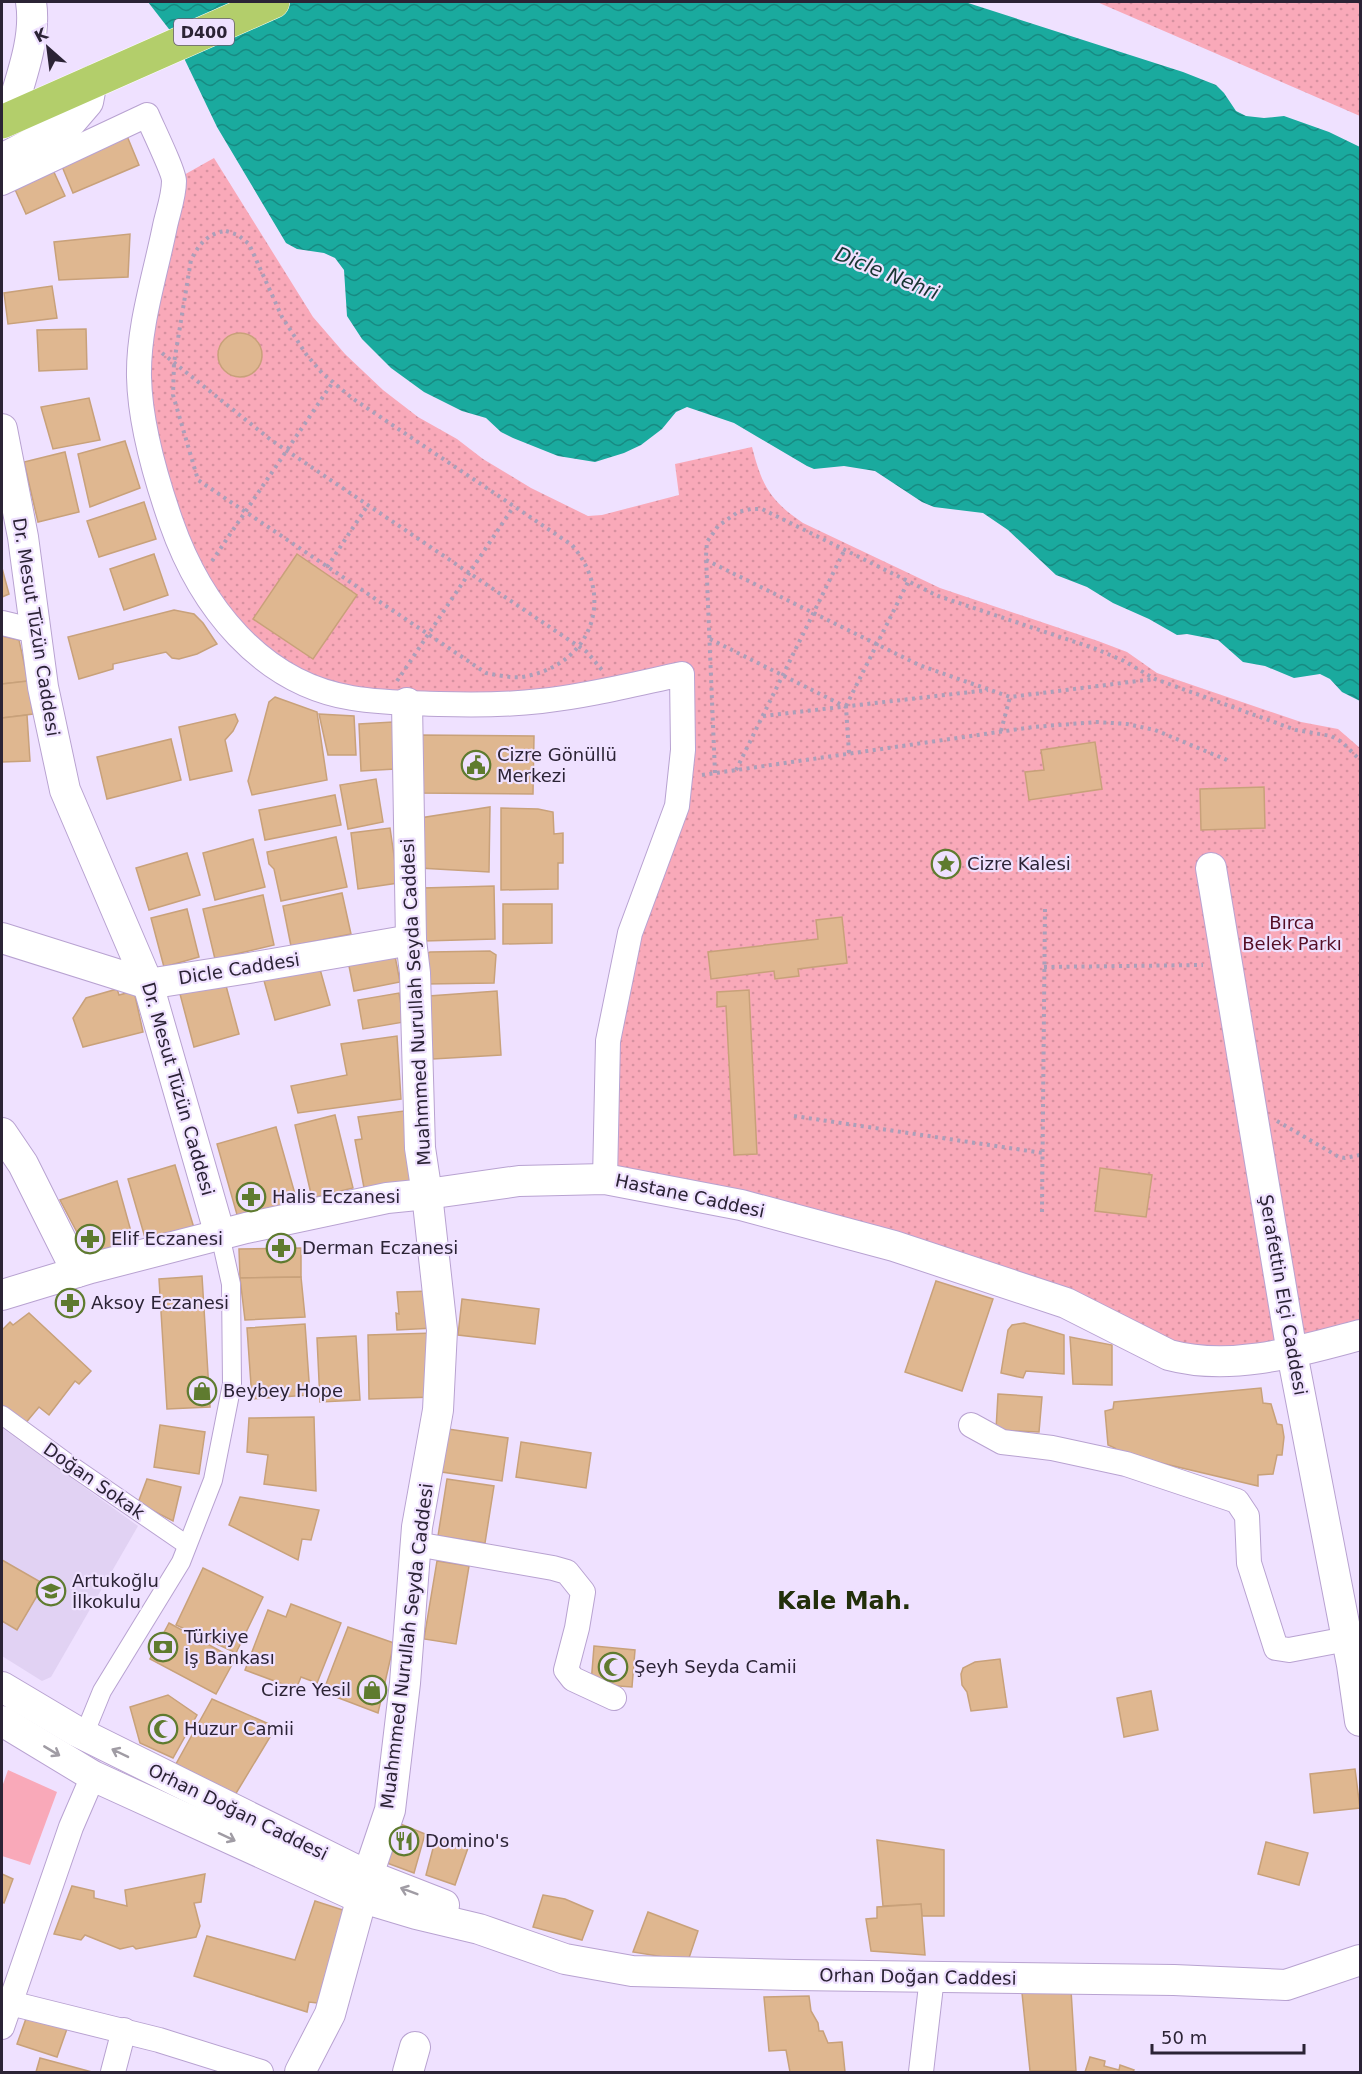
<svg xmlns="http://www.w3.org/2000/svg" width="1362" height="2074" viewBox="0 0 1362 2074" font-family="'DejaVu Sans',sans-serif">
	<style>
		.built { fill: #e1d2f3 }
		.grass { fill: #f9a9b9 }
		.park { fill: url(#park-dots) }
		.water { fill: url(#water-waves) }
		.building { fill: #dfb790; stroke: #c8a17a; stroke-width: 1.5 }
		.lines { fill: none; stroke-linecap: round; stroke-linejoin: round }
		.pedestrian-casing { stroke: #b8a2d1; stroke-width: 20 }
		.minor-casing { stroke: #b8a2d1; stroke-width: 26 }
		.tertiary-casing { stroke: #b8a2d1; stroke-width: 32 }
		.primary-casing { stroke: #fff; stroke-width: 34 }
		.path { stroke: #ab9fb9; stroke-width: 4; stroke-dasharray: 3 4.5; stroke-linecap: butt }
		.pedestrian { stroke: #fff; stroke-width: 18 }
		.minor { stroke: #fff; stroke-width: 24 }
		.tertiary { stroke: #fff; stroke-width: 30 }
		.primary { stroke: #b3ce6b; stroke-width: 33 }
		.oneway { stroke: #a09ca4 }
		.labels { text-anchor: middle; stroke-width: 4.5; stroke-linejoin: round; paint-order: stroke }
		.shield { fill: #efe1ff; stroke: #665c72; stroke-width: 1.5 }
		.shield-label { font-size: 16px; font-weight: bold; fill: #2b2335 }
		.street-label { font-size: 18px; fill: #2b2335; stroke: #efe1ff }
		.poi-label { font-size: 18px; fill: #2b2335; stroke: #efe1ff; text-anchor: start }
		.park-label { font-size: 18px; fill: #540e25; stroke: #efe1ff }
		.water-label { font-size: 20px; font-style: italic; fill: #183431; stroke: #efe1ff }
		.district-label { font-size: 24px; font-weight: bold; fill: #222f0a; stroke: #efe1ff }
	</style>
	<defs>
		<pattern id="park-dots" width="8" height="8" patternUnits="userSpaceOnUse" patternTransform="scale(1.5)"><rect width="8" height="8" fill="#f9a9b9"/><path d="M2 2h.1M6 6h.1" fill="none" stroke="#d691a0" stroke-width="1.8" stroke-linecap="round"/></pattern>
		<pattern id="water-waves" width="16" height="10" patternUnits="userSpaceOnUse" patternTransform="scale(1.5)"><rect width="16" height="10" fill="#1aaa9e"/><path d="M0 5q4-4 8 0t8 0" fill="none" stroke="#178a82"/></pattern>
	</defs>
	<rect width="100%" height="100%" fill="#efe1ff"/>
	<!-- built -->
	<path class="built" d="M2 1428 138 1526 51 1677 42 1681 2 1656Z"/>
	<!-- grass -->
	<path class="grass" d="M8 1770 57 1792 30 1865 2 1856V1787Z"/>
	<!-- park -->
	<g class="park">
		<path d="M1097 2H1360V116Z"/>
		<path d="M214 158 313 317 345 354 383 390 418 417 457 439 483 459 531 488 588 516 602 515 679 495 675 464 752 447C762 485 769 500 803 523L940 588 1098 641 1127 652 1157 673 1301 722 1338 729 1360 748V1335L1221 1361 1066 1303 605 1179 608 1041 677 806 682 674 543 701 316 688 215 609 141 405 175 180Z"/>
	</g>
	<!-- water -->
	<path class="water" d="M148 2H965L1183 72 1216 85 1224 93 1236 111 1246 116 1264 118 1284 116 1329 132 1360 147V701L1342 692 1330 679 1320 674 1294 678 1265 666 1243 662 1218 640 1187 634 1177 635 1149 619 1113 603 1087 587 1056 575 1008 530 983 513 934 507 922 502 875 471 844 466 814 469 807 466 734 423 687 407 676 412 662 429 641 445 624 453 595 462 558 456 513 438 501 432 486 418 462 411 424 392 391 368 362 339 347 316 344 270 335 258 324 253 297 249 286 243 217 127 172 33Z"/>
	<!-- building -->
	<g class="building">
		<path d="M127 136 139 165 73 193 61 164Z"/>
		<path d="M52 168 65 196 26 214 13 185Z"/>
		<path d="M130 234 128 277 59 280 54 242Z"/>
		<path d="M52 286 57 318 8 324 4 293Z"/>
		<path d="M86 329 87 369 39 371 37 330Z"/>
		<circle cx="240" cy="355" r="22"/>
		<path d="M89 398 100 440 53 449 41 407Z"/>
		<path d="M125 441 140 488 90 507 78 454Z"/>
		<path d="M65 452 79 512 38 522 24 462Z"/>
		<path d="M144 502 156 539 99 557 87 521Z"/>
		<path d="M154 554 168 595 124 610 110 569Z"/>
		<path d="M297 554 357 595 313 659 253 619Z"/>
		<path d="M2 568 9 594 2 597Z"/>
		<path d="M174 610 194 614 203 623 217 644 197 654 179 659 172 658 166 652 113 664V669L79 679 68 637Z"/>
		<path d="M2 636 19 640 28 681 2 684Z"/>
		<path d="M28 681 33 714 2 718V684Z"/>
		<path d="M275 697 317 712 327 780 252 795 248 781 269 702Z"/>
		<path d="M235 714 238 721 233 731 225 740 232 771 190 780 179 727Z"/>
		<path d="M319 714 354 716 356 755H328Z"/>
		<path d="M27 715 30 761 2 762V718Z"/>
		<path d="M393 722 395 769 361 771 359 724Z"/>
		<path d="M418 735 534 736 533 794 418 793Z"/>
		<path d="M171 739 181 780 107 799 97 757Z"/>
		<path d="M1095 742 1102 789 1029 800 1025 772 1044 770 1041 750Z"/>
		<path d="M376 779 383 822 348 829 340 785Z"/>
		<path d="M1264 787 1265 828 1201 830 1200 789Z"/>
		<path d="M335 795 341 825 265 840 259 810Z"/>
		<path d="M490 807 489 872 419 868 420 818Z"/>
		<path d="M501 808 538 809 553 812 554 834 563 833V863H558V889L501 890Z"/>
		<path d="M390 828 398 883 358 889 351 833Z"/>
		<path d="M336 837 347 887 281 901 274 869 269 864 267 852Z"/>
		<path d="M253 839 265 887 215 900 203 853Z"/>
		<path d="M187 853 200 895 149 910 136 868Z"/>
		<path d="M494 886 495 939 424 941 423 888Z"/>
		<path d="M342 893 351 934 291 946 283 906Z"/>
		<path d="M263 895 274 945 215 959 203 909Z"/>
		<path d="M503 904H552V943L503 944Z"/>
		<path d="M187 909 199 957 164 967 151 918Z"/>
		<path d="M842 917 847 963 798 969 799 976 775 979 774 971 711 979 708 952 818 939 816 920Z"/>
		<path d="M394 951 400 982 354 991 348 961Z"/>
		<path d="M490 951 496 955 494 983 426 984V954L430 952Z"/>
		<path d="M318 962 330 1005 275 1020 263 977Z"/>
		<path d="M225 982 239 1034 194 1047 180 994Z"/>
		<path d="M117 989 119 995 134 991 143 1032 83 1047 73 1018 86 998Z"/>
		<path d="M749 990 757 1154 734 1155 726 1006 717 1007V992Z"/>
		<path d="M497 991 501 1055 433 1059 429 996Z"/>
		<path d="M399 993 404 1022 363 1029 358 1000Z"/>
		<path d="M397 1036 401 1099 298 1113 291 1086 347 1075 341 1044Z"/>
		<path d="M404 1111 412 1181 365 1193 355 1140 362 1139 358 1117Z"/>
		<path d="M335 1115 353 1188 312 1198 295 1125Z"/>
		<path d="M276 1127 297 1201 238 1218 217 1144Z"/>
		<path d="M175 1165 194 1228 146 1241 128 1179Z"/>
		<path d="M1100 1168 1152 1175 1146 1217 1095 1211Z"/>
		<path d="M117 1181 135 1246 90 1257 60 1200Z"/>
		<path d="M301 1248V1277L240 1278 239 1249Z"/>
		<path d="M202 1276 210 1407 167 1409 159 1279Z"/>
		<path d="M301 1277 305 1317 245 1320 240 1278Z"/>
		<path d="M936 1281 993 1299 962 1391 905 1372Z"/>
		<path d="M432 1291 434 1328 397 1330 396 1313 399 1314 397 1292Z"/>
		<path d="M462 1299 539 1309 535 1344 458 1335Z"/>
		<path d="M29 1313 91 1371 79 1384 75 1381 49 1415 39 1407 24 1425 2 1406V1330L10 1322 13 1325Z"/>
		<path d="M1024 1323 1064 1335V1374L1026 1371 1023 1378 1001 1373 1008 1330 1012 1325Z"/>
		<path d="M305 1324 310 1395 252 1399 247 1328Z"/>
		<path d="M434 1333 435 1397 369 1399 368 1335Z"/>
		<path d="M356 1336 360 1400 320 1402 317 1338Z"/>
		<path d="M1070 1337 1112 1345V1385L1073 1384Z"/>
		<path d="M1261 1388 1263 1403 1271 1404 1277 1424 1282 1425 1284 1437 1282 1455H1277L1273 1474 1258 1475V1486L1119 1453 1115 1448 1108 1445 1105 1411 1113 1409 1114 1402Z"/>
		<path d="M998 1394 1042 1397 1039 1432 996 1430Z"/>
		<path d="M314 1417 316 1491 264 1484 268 1455 247 1452 249 1418Z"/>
		<path d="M160 1425 205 1432 199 1474 154 1467Z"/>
		<path d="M448 1429 508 1438 502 1481 442 1472Z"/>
		<path d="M521 1442 591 1453 586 1488 516 1477Z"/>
		<path d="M147 1479 181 1487 173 1521 138 1503Z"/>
		<path d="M447 1479 494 1486 485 1543 438 1536Z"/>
		<path d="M240 1497 319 1510 311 1540 302 1539 298 1560 229 1525Z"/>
		<path d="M2 1560 44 1584 17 1630 2 1621Z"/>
		<path d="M437 1561 469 1566 456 1644 424 1639Z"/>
		<path d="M203 1568 263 1597 236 1653 176 1625Z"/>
		<path d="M291 1604 341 1623 317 1683 301 1677 296 1689 245 1670 268 1610 286 1617Z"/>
		<path d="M169 1623 235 1659 216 1694 150 1659Z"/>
		<path d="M348 1627 394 1643 378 1713 323 1692Z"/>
		<path d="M594 1646 635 1650 632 1687 591 1684Z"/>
		<path d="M1000 1659 1007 1707 971 1711 967 1692 962 1685 961 1674 963 1668 975 1662Z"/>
		<path d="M1151 1691 1158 1730 1124 1737 1117 1698Z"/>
		<path d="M168 1695 197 1715 173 1758 140 1743 130 1707Z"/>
		<path d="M212 1699 276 1727 235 1795 176 1764Z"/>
		<path d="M1355 1769 1360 1808 1314 1813 1310 1774Z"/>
		<path d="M398 1823 425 1834 414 1873 387 1863Z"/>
		<path d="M436 1837 468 1848 455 1885 426 1875Z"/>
		<path d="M877 1840 944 1850V1916H922L921 1904 883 1906Z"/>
		<path d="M1266 1842 1308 1853 1299 1885 1258 1874Z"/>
		<path d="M2 1874 13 1879 4 1903 2 1902Z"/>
		<path d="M205 1874 201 1902 194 1903 200 1926 196 1937 136 1949 133 1946 120 1949 85 1935 81 1940 54 1934 72 1886 94 1891V1898L127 1906 125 1890Z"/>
		<path d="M543 1895 565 1899 593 1911 582 1940 533 1927Z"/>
		<path d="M315 1901 349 1912 326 2004 309 2002 307 2012 194 1976 207 1936 295 1960Z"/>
		<path d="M921 1904 925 1955 871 1951 866 1919 877 1918V1907Z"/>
		<path d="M648 1912 698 1931 688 1961 633 1952Z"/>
		<path d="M1071 1990 1076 2071H1030L1022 1993Z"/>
		<path d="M809 1996 811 2011 818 2023 819 2031H823L828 2043 842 2042 845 2072H790L786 2050 769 2051 764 1997Z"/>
		<path d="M28 2013 68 2026 57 2057 17 2044Z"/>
		<path d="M1090 2057 1105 2061 1104 2066 1119 2070 1120 2065 1134 2070 1133 2072H1085Z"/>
		<path d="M40 2058 92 2072H36Z"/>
	</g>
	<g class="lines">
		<!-- pedestrian casing -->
		<g class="pedestrian-casing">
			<g id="pedestrian">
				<path d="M2 1415 69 1464 187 1545"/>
				<path d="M84 1735 102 1691 181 1562 213 1480 232 1384 231 1284 220 1235"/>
			</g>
		</g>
		<!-- minor casing -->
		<g class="minor-casing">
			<g id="minor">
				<path d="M2 183 147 115C152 127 174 172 174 181 174 196 168 212 165 226 155 276 138 327 139 377 140 423 156 479 171 522 200 605 260 683 352 698 381 703 410 703 439 704 473 705 507 705 541 701 588 696 635 684 682 674L683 750 677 806 630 933 608 1041 605 1179"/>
				<path d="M2 623 35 631"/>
				<path d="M971 1425 1002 1442 1052 1448 1126 1464 1237 1501 1247 1516 1249 1563 1276 1648 1289 1650 1347 1639"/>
				<path d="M416 1544 553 1568 567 1572 583 1592 577 1628 566 1670 573 1679 614 1698"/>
				<path d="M10 2003 159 2040 261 2072"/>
				<path d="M2 2027 71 1827 93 1776"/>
				<path d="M113 2072 124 2030"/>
				<path d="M921 2072 932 1977"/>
			</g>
		</g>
		<!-- tertiary casing -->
		<g class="tertiary-casing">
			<g id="tertiary">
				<path d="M9 119C19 82 37 40 31 2"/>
				<path d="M2 159 70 123 88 102 92 81"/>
				<path d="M2 429 23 537 43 687 65 790 148 984 220 1235"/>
				<path d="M1211 868 1292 1353 1352 1665 1360 1721"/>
				<path d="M2 938 148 984 249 968 411 940"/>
				<path d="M2 1133 23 1164 77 1272"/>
				<path d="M2 1295 91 1268 246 1228 387 1198 427 1194 519 1181 605 1179 741 1205 894 1246 1066 1303 1169 1355C1232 1372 1300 1351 1360 1335"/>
				<path d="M2 1687 76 1731 362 1873 444 1905"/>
				<path d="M2 1721 93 1776 356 1896 416 1914 479 1929 565 1959 632 1971 794 1975 1174 1980 1286 1985 1360 1960"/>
				<path d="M300 2072 330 2014 368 1875 390 1810 405 1683 417 1527 438 1410 442 1330 427 1194 420 1148 415 973 411 940 407 703"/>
				<path d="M408 2072 415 2047"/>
			</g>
		</g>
		<!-- primary casing -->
		<g class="primary-casing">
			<path id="primary" d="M2 122 273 2"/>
		</g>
		<!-- path -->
		<g class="path">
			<path d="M226 231 238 235 249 244 282 317 306 354 322 373 352 398 572 545C617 598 591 666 522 677 510 678 497 675 486 673L198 480 173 395 174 363 191 260C199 244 208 233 226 231Z"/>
			<path d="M162 353 271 440 587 652 602 670"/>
			<path d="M706 560 919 665 1010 697 1154 679"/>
			<path d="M212 561 333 382"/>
			<path d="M327 567 368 505"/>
			<path d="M710 639 846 707 849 753"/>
			<path d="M397 681 514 506"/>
			<path d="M846 706 908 582"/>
			<path d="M763 716 988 690"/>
			<path d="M1001 731 1010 697"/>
			<path d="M736 770 844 551"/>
			<path d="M715 773 706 556 707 542 718 526 738 512 751 509H762L938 596 1096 649 1124 661 1155 679 1296 730 1331 736 1342 742 1360 760"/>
			<path d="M702 775 1033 727 1097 722 1127 724 1155 730 1227 760"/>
			<path d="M1044 967 1203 965"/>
			<path d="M794 1116 1043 1153"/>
			<path d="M1277 1121 1339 1157 1345 1158 1360 1155"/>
			<path d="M1042 1212 1045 907"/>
		</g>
		<!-- pedestrian -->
		<use href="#pedestrian" class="pedestrian"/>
		<!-- minor -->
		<use href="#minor" class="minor"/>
		<!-- tertiary -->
		<use href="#tertiary" class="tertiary"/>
		<!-- primary -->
		<use href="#primary" class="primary"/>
	</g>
	<!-- one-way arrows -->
	<defs><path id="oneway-shaft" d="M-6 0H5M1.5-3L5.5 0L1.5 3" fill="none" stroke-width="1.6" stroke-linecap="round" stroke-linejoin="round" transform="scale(1.5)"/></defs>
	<g class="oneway">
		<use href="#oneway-shaft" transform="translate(52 1751) rotate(31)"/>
		<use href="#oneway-shaft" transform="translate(120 1753) rotate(-154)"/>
		<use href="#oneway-shaft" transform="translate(227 1837) rotate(25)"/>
		<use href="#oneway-shaft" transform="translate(409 1891) rotate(-159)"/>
	</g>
	<!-- icons -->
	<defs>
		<g id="civic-ring" transform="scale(1.5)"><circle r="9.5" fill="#efe1ff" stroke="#5f7b2f" stroke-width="1.5"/><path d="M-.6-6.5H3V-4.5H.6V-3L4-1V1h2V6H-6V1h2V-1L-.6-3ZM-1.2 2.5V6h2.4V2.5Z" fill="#5f7b2f"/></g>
		<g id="sight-ring" transform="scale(1.5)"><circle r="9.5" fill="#efe1ff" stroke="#5f7b2f" stroke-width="1.5"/><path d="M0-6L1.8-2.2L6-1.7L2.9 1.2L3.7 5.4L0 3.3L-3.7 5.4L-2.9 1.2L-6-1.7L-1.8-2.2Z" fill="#5f7b2f"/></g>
		<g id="pharmacy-ring" transform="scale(1.5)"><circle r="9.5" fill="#efe1ff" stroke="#5f7b2f" stroke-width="1.5"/><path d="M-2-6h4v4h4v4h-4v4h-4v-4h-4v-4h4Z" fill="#5f7b2f"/></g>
		<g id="shop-ring" transform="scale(1.5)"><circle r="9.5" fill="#efe1ff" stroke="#5f7b2f" stroke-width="1.5"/><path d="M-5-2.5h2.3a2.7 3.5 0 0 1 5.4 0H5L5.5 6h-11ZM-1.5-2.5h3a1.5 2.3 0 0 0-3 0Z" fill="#5f7b2f"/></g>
		<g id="school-ring" transform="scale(1.5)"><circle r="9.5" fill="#efe1ff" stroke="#5f7b2f" stroke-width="1.5"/><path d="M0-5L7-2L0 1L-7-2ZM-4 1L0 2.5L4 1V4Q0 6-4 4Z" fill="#5f7b2f"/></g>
		<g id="bank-ring" transform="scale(1.5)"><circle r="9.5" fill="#efe1ff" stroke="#5f7b2f" stroke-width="1.5"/><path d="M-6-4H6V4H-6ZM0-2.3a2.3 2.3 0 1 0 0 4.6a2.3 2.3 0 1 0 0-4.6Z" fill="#5f7b2f"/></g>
		<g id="mosque-ring" transform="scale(1.5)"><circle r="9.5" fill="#efe1ff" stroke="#5f7b2f" stroke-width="1.5"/><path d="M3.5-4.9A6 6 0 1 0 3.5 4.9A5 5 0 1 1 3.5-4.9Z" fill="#5f7b2f"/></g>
		<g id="restaurant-ring" transform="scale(1.5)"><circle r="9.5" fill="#efe1ff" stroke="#5f7b2f" stroke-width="1.5"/><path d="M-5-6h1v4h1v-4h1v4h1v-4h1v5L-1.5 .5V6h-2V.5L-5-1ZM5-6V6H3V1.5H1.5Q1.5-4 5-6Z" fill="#5f7b2f"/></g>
	</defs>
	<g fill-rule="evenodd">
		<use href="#civic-ring" x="476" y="765"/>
		<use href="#sight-ring" x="946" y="864"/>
		<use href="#pharmacy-ring" x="251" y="1197"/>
		<use href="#pharmacy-ring" x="90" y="1239"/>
		<use href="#pharmacy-ring" x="281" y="1248"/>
		<use href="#pharmacy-ring" x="70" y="1303"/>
		<use href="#shop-ring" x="202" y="1391"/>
		<use href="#school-ring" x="51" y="1591"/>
		<use href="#bank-ring" x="163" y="1647"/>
		<use href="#mosque-ring" x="613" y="1667"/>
		<use href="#shop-ring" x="372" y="1690"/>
		<use href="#mosque-ring" x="163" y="1729"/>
		<use href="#restaurant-ring" x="404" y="1841"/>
	</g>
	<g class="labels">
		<!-- shield labels -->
		<rect class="shield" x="174" y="19" width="60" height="26" rx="4.5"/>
		<g class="shield-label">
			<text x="204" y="38">D400</text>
		</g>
		<!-- street labels -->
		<g class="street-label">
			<text transform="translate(36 627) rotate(81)" y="6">Dr. Mesut Tüzün Caddesi</text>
			<text transform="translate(239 969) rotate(-9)" y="6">Dicle Caddesi</text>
			<text transform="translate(416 1002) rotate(-93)" y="6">Muahmmed Nurullah Seyda Caddesi</text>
			<text transform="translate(178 1089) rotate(74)" y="6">Dr. Mesut Tüzün Caddesi</text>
			<text transform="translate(690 1196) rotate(12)" y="6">Hastane Caddesi</text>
			<text transform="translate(1283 1295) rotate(80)" y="6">Şerafettin Elçi Caddesi</text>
			<text transform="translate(94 1481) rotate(35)" y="6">Doğan Sokak</text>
			<text transform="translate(407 1646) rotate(-83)" y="6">Muahmmed Nurullah Seyda Caddesi</text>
			<text transform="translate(238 1812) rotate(26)" y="6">Orhan Doğan Caddesi</text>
			<text transform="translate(918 1977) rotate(1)" y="6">Orhan Doğan Caddesi</text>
		</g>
		<!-- poi labels -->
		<g class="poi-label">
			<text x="497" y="761">Cizre Gönüllü<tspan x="497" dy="21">Merkezi</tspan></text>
			<text x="967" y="870">Cizre Kalesi</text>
			<text x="272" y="1203">Halis Eczanesi</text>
			<text x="111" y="1245">Elif Eczanesi</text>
			<text x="302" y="1254">Derman Eczanesi</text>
			<text x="91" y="1309">Aksoy Eczanesi</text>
			<text x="223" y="1397">Beybey Hope</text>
			<text x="72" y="1587">Artukoğlu<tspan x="72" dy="21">İlkokulu</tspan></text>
			<text x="184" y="1643">Türkiye<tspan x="184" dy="21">İş Bankası</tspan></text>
			<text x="634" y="1673">Şeyh Seyda Camii</text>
			<text x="351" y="1696" text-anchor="end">Cizre Yesil</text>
			<text x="184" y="1735">Huzur Camii</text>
			<text x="425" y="1847">Domino's</text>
		</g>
		<!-- park labels -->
		<g class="park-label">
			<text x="1292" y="929">Bırca<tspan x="1292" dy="21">Belek Parkı</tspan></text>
		</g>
		<!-- water labels -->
		<g class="water-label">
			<text transform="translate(887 273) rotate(22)" y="7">Dicle Nehri</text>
		</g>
		<!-- district labels -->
		<g class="district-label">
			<text x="844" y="1609">Kale Mah.</text>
		</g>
	</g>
	<!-- border -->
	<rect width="1362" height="2074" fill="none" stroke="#2b2335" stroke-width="6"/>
	<!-- north arrow -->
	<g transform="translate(48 48) rotate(332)" stroke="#efe1ff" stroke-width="4.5" paint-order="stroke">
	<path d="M0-4.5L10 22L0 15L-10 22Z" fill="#2b2335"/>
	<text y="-9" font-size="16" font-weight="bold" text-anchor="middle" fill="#2b2335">K</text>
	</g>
	<!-- scale -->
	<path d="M1152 2044v9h152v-9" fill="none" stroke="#2b2335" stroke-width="3"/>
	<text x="1161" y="2044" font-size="18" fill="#2b2335" stroke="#efe1ff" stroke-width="4.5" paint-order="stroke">50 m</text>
</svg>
